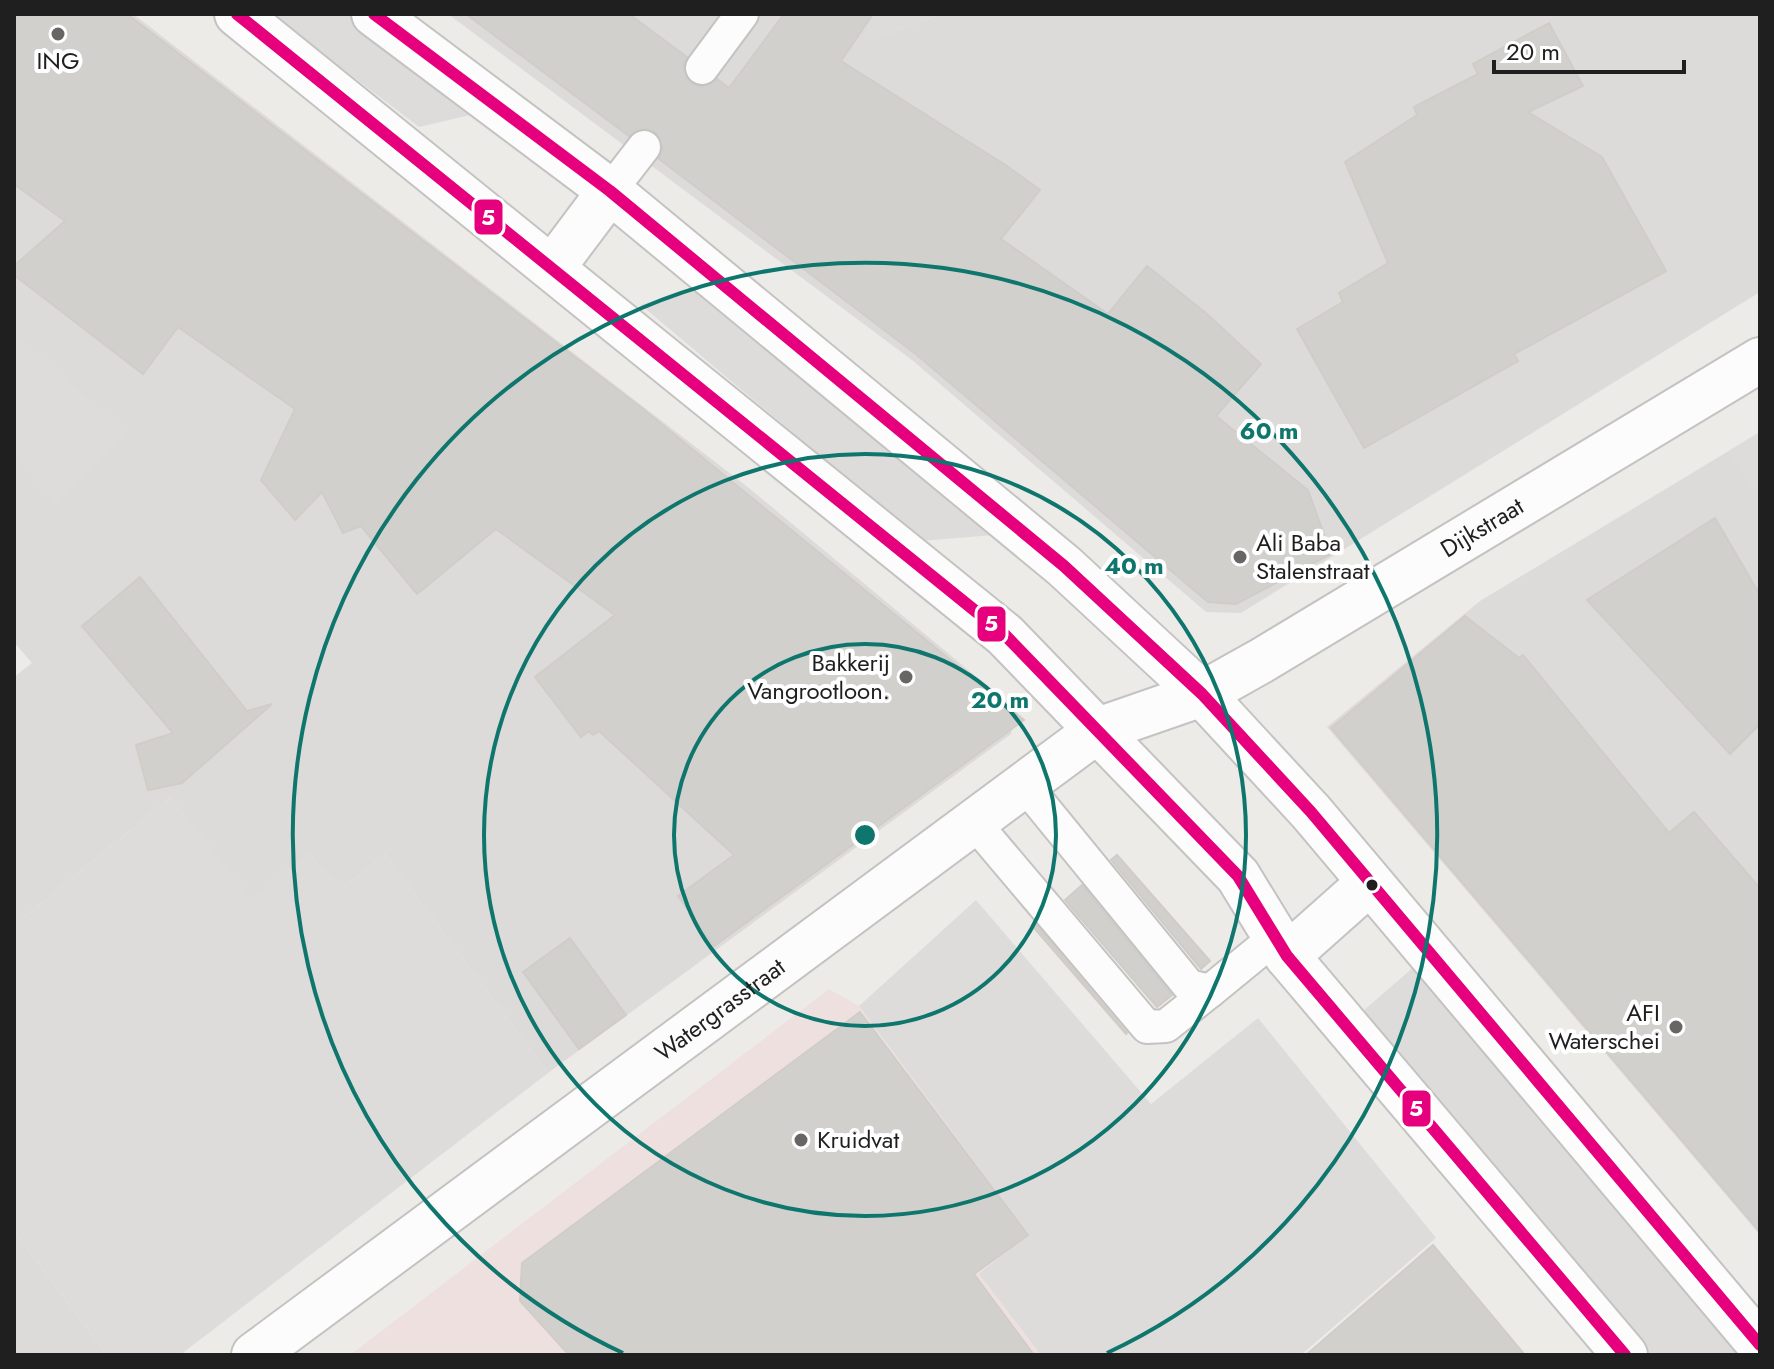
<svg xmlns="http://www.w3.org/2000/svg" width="1774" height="1369" viewBox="0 0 1774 1369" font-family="Jost,sans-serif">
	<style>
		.residential { fill: #dcdbd9 }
		.commercial { fill: #eee0df }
		.parking { fill: #dddcdb }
		.building { fill: #d2d0cd; stroke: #d0cdc9; stroke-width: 2 }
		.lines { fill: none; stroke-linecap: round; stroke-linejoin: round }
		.service-casing { stroke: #c4c3c2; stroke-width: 36 }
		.minor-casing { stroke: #c4c3c2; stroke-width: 48 }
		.tertiary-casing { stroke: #c4c3c2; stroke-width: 48 }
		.service { stroke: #fcfcfc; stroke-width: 32 }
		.minor { stroke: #fcfcfc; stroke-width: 44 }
		.tertiary { stroke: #fcfcfc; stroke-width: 44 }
		.bus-1-casing { stroke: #fff; stroke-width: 18 }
		.bus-1 { stroke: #e6007e; stroke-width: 12 }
		.ring { fill: none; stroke: #0f766e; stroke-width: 4 }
		.poi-dot { fill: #676665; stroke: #fff; stroke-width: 3 }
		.bus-dot { fill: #1f1f1f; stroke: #fff; stroke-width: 3 }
		.labels { text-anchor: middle; stroke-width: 8; stroke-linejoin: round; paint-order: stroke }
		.poi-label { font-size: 24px; fill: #1f1f1f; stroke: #fff; text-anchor: start }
		.street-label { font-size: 24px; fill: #1f1f1f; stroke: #fff }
		.centre { fill: #0f766e; stroke: #fff; stroke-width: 4 }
		.ring-label { font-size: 24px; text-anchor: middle; font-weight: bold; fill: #0f766e; stroke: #fff; stroke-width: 8; stroke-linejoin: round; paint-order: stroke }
		.line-badge { stroke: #fff; stroke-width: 3 }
		.badge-label { font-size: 22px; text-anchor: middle; font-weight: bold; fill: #fff }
	</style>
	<rect width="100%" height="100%" fill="#edebe8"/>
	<!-- residential -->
	<g class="residential">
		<path d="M14 14H133L749 488 1014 708 1011 734 548 1073 385 854 340 890 309 853 252 900 170 798 14 925V677L32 663 14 642Z"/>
		<path d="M448 14H862L874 39 942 14H1760V292L1241 613 1206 612 912 360Z"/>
		<path d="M1760 432V1235L1327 727 1480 601Z"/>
		<path d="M14 1231 107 1355H14Z"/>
	</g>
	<!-- commercial -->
	<path class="commercial" d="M829 989 859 1006 1028 1235 980 1275 1041 1355H350Z"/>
	<!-- parking -->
	<g class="parking">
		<path d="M271 14H349L479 113 419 127Z"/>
		<path d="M862 14H942L874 39Z"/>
		<path d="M699 285 993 535 921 541 641 305Z"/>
		<path d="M14 333 128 433 56 504 14 455Z"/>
		<path d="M1760 432V501L1727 452Z"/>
		<path d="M170 798 252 899 309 853 340 890 385 854 548 1073 180 1355H107L14 1231V925Z"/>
		<path d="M976 900 1151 1104 1258 1018 1436 1238 1301 1355H1041L979 1274 1028 1234 859 1006Z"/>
		<path d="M1416 965 1748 1355H1643L1355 1018Z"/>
	</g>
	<!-- building -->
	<g class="building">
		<path d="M14 14H127L643 409 1024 720 714 946 678 896 734 855 599 731 593 735 589 731 581 737 535 677 615 615 496 529 417 594 361 526 343 533 322 492 295 520 261 480 295 409 178 327 143 374 14 275V266L65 221 14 184Z"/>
		<path d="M466 14H629L687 57 683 67 690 83 701 87 717 79 729 88 784 14H873L841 61 1007 166 1040 190 1001 239 1108 314 1147 266 1207 314 1261 364 1216 416 1308 490 1331 554 1236 604 1208 602 917 355 659 159 663 149 656 133 646 128 629 136Z"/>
		<path d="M1549 23 1583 86 1528 112 1602 157 1666 271 1514 354 1518 361 1364 448 1297 329 1343 302 1339 293 1388 263 1345 162 1417 115 1414 107 1478 74 1473 64Z"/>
		<path d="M1715 518 1760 595V724L1730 754 1587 600Z"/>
		<path d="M140 577 247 711 272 704 182 783 148 790 136 745 173 733 82 626Z"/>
		<path d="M1465 616 1519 658 1523 655 1669 833 1694 812 1760 888V1232L1331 728Z"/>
		<path d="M1117 855 1210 961 1201 969 1111 860Z"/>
		<path d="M1082 885 1172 995 1157 1007 1065 900Z"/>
		<path d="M1036 925 1127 1033 1126 1034 1034 928Z"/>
		<path d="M570 938 626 1015 579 1049 523 972Z"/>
		<path d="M860 1012 1028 1235 974 1274 1034 1355H569L520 1301 522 1263Z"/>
		<path d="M1433 1245 1525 1355H1306Z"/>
	</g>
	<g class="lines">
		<!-- service casing -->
		<g class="service-casing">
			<g id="service">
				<path d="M702 68 742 14"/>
				<path d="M610 191 644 147"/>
				<path d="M1023 783 1189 986 1210 991 1276 937"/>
				<path d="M972 820 1147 1027 1166 1026 1210 991"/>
			</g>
		</g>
		<!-- minor casing -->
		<g class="minor-casing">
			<g id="minor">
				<path id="s1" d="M254 1355 1098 730 1202 694 1261 661 1760 360"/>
			</g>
		</g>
		<!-- tertiary casing -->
		<g class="tertiary-casing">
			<g id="tertiary">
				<path d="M237 14 1005 635 1238 876 1287 956 1625 1355"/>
				<path d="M374 14 610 191 1064 566 1202 694 1311 812 1760 1345"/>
				<path d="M553 267 610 191"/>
				<path d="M1287 956 1368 884"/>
			</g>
		</g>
		<!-- service -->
		<use href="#service" class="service"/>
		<!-- minor -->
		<use href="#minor" class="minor"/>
		<!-- tertiary -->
		<use href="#tertiary" class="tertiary"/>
		<!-- bus-1 casing -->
		<g class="bus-1-casing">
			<g id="bus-1">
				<path d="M237 14 1005 635 1238 876 1287 956 1625 1355"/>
				<path d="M374 14 610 191 1064 566 1202 694 1311 812 1760 1345"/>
			</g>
		</g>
		<!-- bus-1 -->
		<use href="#bus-1" class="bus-1"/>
	</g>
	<!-- distance rings -->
	<g class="ring">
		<circle cx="865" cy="835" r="191"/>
		<circle cx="865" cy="835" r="381"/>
		<path d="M623 1353A572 572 0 1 1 1107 1353"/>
	</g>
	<!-- markers -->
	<g class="poi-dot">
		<circle cx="58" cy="34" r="8"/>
		<circle cx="1240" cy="557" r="8"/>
		<circle cx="906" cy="677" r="8"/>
		<circle cx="1676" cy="1027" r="8"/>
		<circle cx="801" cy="1140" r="8"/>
	</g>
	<circle class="bus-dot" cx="1372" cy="885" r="7"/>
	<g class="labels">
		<!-- poi labels -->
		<g class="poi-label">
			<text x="58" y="69" text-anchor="middle">ING</text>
			<text x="1256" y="551">Ali Baba<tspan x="1256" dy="28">Stalenstraat</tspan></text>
			<text x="890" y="671" text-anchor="end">Bakkerij<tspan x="890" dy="28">Vangrootloon.</tspan></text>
			<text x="1660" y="1021" text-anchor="end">AFI<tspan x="1660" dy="28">Waterschei</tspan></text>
			<text x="817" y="1148">Kruidvat</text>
		</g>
		<!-- street labels -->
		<g class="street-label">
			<text dy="8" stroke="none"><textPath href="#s1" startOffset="1486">Dijkstraat</textPath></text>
			<text dy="8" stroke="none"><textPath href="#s1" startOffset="580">Watergrasstraat</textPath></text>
		</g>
	</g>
	<circle cx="865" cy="835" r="12" class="centre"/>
	<g class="ring-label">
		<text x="1269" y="439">60 m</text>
		<text x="1134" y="574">40 m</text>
		<text x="1000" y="708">20 m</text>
	</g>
	<g class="line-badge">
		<rect x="473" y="198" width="31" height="38" rx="8" fill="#e6007e"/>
		<rect x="976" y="605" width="31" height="38" rx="8" fill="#e6007e"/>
		<rect x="1401" y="1089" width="31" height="39" rx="8" fill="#e6007e"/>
	</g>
	<g class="badge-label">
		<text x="488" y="225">5</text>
		<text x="991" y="631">5</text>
		<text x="1416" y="1116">5</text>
	</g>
	<!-- border -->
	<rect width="1774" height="1369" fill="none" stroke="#1f1f1f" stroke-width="32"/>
	<!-- scale -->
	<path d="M1494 60v12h190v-12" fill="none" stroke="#1f1f1f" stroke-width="4"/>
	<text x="1506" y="60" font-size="24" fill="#1f1f1f" stroke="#ffffff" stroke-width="6" paint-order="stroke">20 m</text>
</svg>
